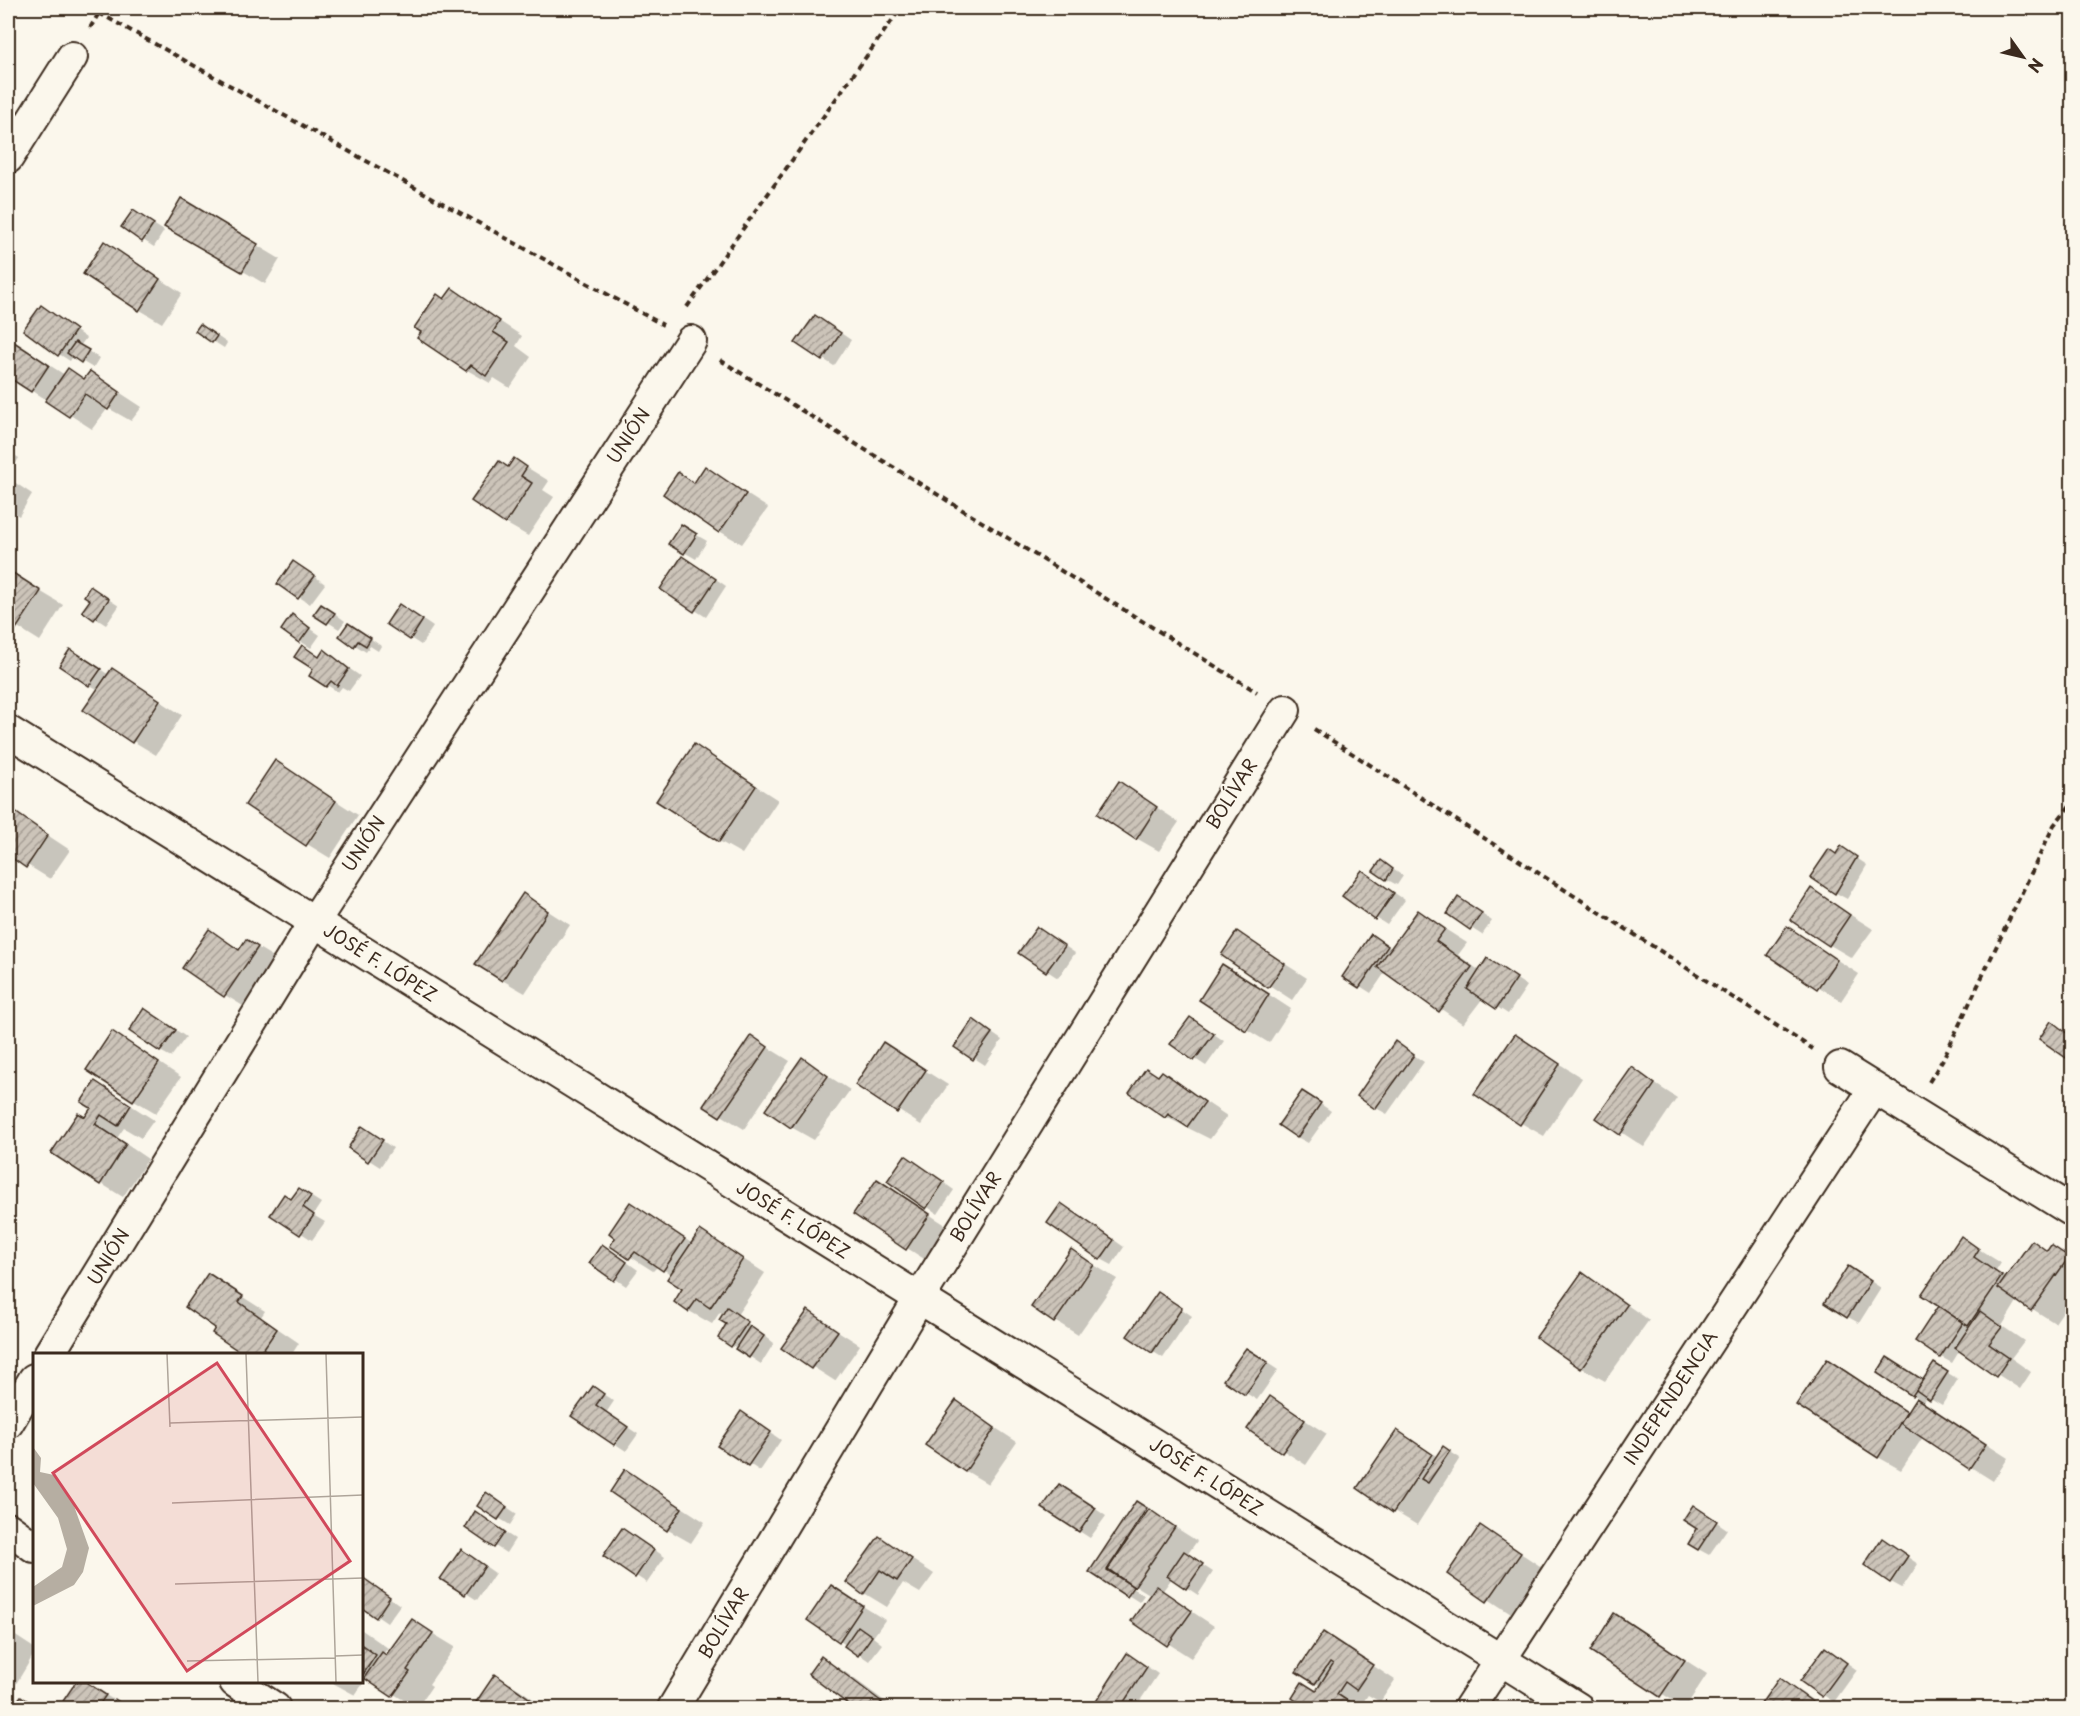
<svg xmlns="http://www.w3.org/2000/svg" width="2080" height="1716" viewBox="0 0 2080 1716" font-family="'Playpen Sans',sans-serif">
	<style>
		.shadow { fill: #0003 }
		.building { fill: url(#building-hatch); stroke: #3b2a1e; stroke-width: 1.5 }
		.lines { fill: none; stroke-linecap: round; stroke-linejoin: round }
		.street-casing { stroke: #3b2a1e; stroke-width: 34 }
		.path { stroke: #3b2a1e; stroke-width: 4; stroke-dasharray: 6 4.5; stroke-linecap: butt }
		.street { stroke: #fbf7ec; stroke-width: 30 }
		.labels { text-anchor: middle; stroke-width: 4.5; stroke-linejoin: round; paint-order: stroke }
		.street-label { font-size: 18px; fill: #3b2a1e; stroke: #fbf7ec }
		.inset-road { fill: none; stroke: #aea59a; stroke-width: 1.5 }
		.view { fill: #d1495b; fill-opacity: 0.15; stroke: #d1495b; stroke-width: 3 }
		.inset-edge { fill: none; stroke: #3b2a1e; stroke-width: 3 }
	</style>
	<defs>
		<pattern id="building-hatch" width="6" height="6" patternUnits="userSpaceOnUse" patternTransform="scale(1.5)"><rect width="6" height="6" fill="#ccc4b9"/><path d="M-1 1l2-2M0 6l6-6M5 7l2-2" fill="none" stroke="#a79f96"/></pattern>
	</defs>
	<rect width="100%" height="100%" fill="#fbf7ec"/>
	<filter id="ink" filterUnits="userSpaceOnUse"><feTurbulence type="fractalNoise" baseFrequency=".0167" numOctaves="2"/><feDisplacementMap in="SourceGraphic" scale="12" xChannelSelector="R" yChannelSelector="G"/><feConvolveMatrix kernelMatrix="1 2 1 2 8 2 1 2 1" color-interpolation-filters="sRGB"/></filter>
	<g filter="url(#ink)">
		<!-- shadow -->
		<g class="shadow">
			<path d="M181 200 280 259 265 284 166 226Z"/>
			<path d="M144 218 164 231 154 247 143 240Z"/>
			<path d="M105 243 182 293 162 323 140 310Z"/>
			<path d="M452 290 522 336 516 346 531 357 510 388 494 378 490 383 467 370 445 300Z"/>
			<path d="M52 314 86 338 80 346 99 358 93 368 73 356 70 361 59 354Z"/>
			<path d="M826 323 851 340 834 366 823 359Z"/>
			<path d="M197 331 211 332 227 343 224 348Z"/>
			<path d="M8 339 65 375 86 380 90 373 142 407 131 421 108 408 92 429 8 375Z"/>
			<path d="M8 451 19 458 8 476Z"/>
			<path d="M515 460 549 481 543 490 554 497 528 536 505 523 509 469Z"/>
			<path d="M706 468 768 508 742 544 719 531 695 484Z"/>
			<path d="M8 478 32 494 19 516 8 509Z"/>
			<path d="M681 526 707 541 696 559 670 544Z"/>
			<path d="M694 564 726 586 706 617 695 610Z"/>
			<path d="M305 569 325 584 310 604 279 584Z"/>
			<path d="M8 572 63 605 40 641 8 621Z"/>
			<path d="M102 595 119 606 106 625 84 611Z"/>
			<path d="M333 612 345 621 339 629 315 614Z"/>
			<path d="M411 612 433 627 421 645 410 638Z"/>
			<path d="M292 616 320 635 311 648 300 641Z"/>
			<path d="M360 631 381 646 378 651 370 646 366 652 341 636Z"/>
			<path d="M324 651 360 676 349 691 342 687 338 692 311 675Z"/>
			<path d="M82 657 109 675 112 670 182 715 156 755 133 741 99 690 90 685Z"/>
			<path d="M694 746 778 800 742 854 719 841Z"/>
			<path d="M276 762 358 815 330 858 307 844Z"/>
			<path d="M1119 783 1179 822 1159 851 1136 838Z"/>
			<path d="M8 804 13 808 11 811 70 850 50 879 8 853Z"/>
			<path d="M1837 855H1852L1867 865 1847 899 1836 893Z"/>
			<path d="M1382 862 1403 876 1397 885 1386 879Z"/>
			<path d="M1362 871 1405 900 1387 925 1376 918Z"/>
			<path d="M1811 890 1873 929 1852 958 1830 945Z"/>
			<path d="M523 895 570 925 525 993 502 980Z"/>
			<path d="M1470 906 1492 921 1482 935 1449 914Z"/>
			<path d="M1418 912 1467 943 1458 955 1480 971 1499 967 1527 986 1508 1014 1483 998 1463 1024 1386 971 1371 993 1344 976 1383 943 1392 949Z"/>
			<path d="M1787 928 1859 974 1841 1001 1769 955Z"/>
			<path d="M210 931 241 950 247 941 280 961 248 1009 225 995Z"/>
			<path d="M1237 933 1307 978 1292 1000 1223 955Z"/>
			<path d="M1049 935 1075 953 1058 978 1020 953Z"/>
			<path d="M1245 979 1291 1009 1269 1043 1246 1029Z"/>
			<path d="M156 1016 186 1037 171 1057 160 1051Z"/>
			<path d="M974 1021 1002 1040 985 1065 956 1046Z"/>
			<path d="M1201 1025 1224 1041 1206 1066 1172 1044Z"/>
			<path d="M1515 1036 1582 1078 1544 1136 1521 1123Z"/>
			<path d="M751 1037 790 1061 744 1129 705 1105Z"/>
			<path d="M1396 1043 1424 1062 1387 1114 1376 1108Z"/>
			<path d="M883 1044 948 1085 921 1125 857 1084Z"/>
			<path d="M135 1047 181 1077 156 1113 134 1100Z"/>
			<path d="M802 1059 850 1090 814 1140 791 1127Z"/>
			<path d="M1632 1069 1677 1098 1644 1147 1598 1117Z"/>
			<path d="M1162 1073 1227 1116 1210 1139 1166 1117 1131 1093Z"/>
			<path d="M96 1083 154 1120 141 1138 124 1128 117 1138 148 1159 123 1197 100 1183 86 1118 93 1108Z"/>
			<path d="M1313 1099 1331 1111 1308 1143 1297 1137Z"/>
			<path d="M374 1135 393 1148 380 1167 350 1148Z"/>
			<path d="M916 1163 954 1190 938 1214 889 1181Z"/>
			<path d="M877 1181 952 1229 929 1262 907 1248Z"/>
			<path d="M310 1196 321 1203 313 1215 325 1222 312 1240 272 1214 292 1200Z"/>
			<path d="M631 1204 693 1244 701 1232 765 1273 737 1315 774 1343 761 1364 720 1337 728 1324 724 1314 720 1312 712 1324 689 1311 676 1302 684 1289 672 1275 658 1266 653 1271 612 1245Z"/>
			<path d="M1073 1211 1124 1247 1112 1265 1101 1259Z"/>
			<path d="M1961 1238 2001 1263 1996 1271 2007 1279 2033 1242 2048 1251 2052 1247 2072 1259V1298L2055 1323 2018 1300 2002 1326 2024 1341 2011 1358 2031 1372 2020 1389 1960 1350 1952 1363 1941 1357 1940 1306Z"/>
			<path d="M1071 1251 1117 1279 1078 1335 1033 1307Z"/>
			<path d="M613 1252 638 1270 626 1286 591 1263Z"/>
			<path d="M1582 1274 1649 1320 1605 1381 1582 1368Z"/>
			<path d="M1860 1274 1881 1288 1859 1323 1848 1317Z"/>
			<path d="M208 1275 265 1311 261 1317 299 1343 292 1354H245L214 1333 217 1327Z"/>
			<path d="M1169 1300 1192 1316 1163 1358 1152 1351Z"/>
			<path d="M808 1312 860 1345 835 1381 783 1348Z"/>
			<path d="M1257 1356 1278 1370 1257 1400 1225 1380Z"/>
			<path d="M1934 1365 1958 1379 1942 1405 1927 1396 1922 1403 2008 1458 1993 1481 1923 1437 1901 1470 1878 1457 1850 1374 1909 1413 1918 1398 1879 1373 1924 1381Z"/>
			<path d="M593 1388 614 1401 606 1413 638 1434 626 1451 573 1416Z"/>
			<path d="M1270 1398 1327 1434 1306 1465 1249 1429Z"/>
			<path d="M956 1402 1017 1442 988 1484 966 1471Z"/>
			<path d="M752 1420 781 1440 760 1471 720 1445Z"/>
			<path d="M1397 1432 1438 1457 1444 1448 1460 1458 1417 1525 1394 1511Z"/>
			<path d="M626 1471 705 1522 691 1543 668 1530Z"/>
			<path d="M1071 1492 1106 1516 1090 1538 1079 1531Z"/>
			<path d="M498 1501 517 1514 510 1525 479 1506Z"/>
			<path d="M1137 1503 1197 1541 1187 1555 1213 1572 1198 1595 1172 1578 1162 1592 1214 1626 1191 1658 1133 1621 1151 1595 1119 1575 1117 1578 1144 1595 1139 1602 1091 1572Z"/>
			<path d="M1705 1514 1727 1529 1709 1555 1698 1549Z"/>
			<path d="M485 1520 515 1539 506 1553 495 1546Z"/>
			<path d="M1481 1527 1543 1568 1511 1614 1449 1573Z"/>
			<path d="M634 1536 665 1557 647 1583 605 1556Z"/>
			<path d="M879 1538 934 1574 920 1593 903 1583 887 1607 864 1593Z"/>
			<path d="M1893 1547 1918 1564 1902 1588 1891 1582Z"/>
			<path d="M472 1557 495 1573 477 1600 442 1578Z"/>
			<path d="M362 1578 400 1605 387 1623 362 1606Z"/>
			<path d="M832 1587 885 1620 873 1637 882 1644 869 1661 840 1641Z"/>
			<path d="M1615 1615 1707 1674 1685 1708 1592 1650Z"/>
			<path d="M412 1621 455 1647 429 1684 432 1686 417 1708 367 1678 355 1695 331 1682H362V1630L388 1648 383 1654 387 1657Z"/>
			<path d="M8 1631 34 1648V1654L8 1697Z"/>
			<path d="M1346 1648 1395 1680 1380 1702 1368 1695 1359 1708H1310L1294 1698 1317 1692 1321 1686 1298 1672Z"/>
			<path d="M1836 1655 1857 1670 1834 1702 1802 1681Z"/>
			<path d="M822 1658 845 1672 894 1708H855L810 1674Z"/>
			<path d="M1139 1661 1158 1674 1135 1708H1105L1097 1703Z"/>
			<path d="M496 1676 519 1689 546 1708H474Z"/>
			<path d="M1780 1680 1802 1693 1824 1708H1760Z"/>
			<path d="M78 1682H84L127 1708H76L65 1701Z"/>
		</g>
		<!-- building -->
		<g class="building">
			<path d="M181 198 258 244 242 272 164 227Z"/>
			<path d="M133 210 154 224 142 242 121 227Z"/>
			<path d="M104 241 160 279 139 311 83 274Z"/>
			<path d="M452 288 500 321 493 332 509 342 486 376 471 365 466 371 417 338 421 332 414 328 437 294 444 299Z"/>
			<path d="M41 305 76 330 58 356 23 330Z"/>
			<path d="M815 315 841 333 822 361 795 343Z"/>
			<path d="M200 324 217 336 212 343 195 331Z"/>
			<path d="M8 338 49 365 31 392 8 377Z"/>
			<path d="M75 342 89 350 81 363 67 353Z"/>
			<path d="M68 368 84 379 90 371 120 392 108 410 85 394 69 417 45 401Z"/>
			<path d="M514 458 527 467 521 476 532 483 505 524 471 501 499 461 508 467Z"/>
			<path d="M705 466 746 494 719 533 663 494 678 472 694 483Z"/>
			<path d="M681 524 697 534 684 554 668 544Z"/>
			<path d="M682 556 716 579 694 612 660 589Z"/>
			<path d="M293 561 315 576 298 599 277 584Z"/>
			<path d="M10 571 41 591 16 629 8 623V575Z"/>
			<path d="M90 586 109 599 94 620 82 611 90 600 84 596Z"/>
			<path d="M321 604 335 613 327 624 313 615Z"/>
			<path d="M399 604 423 620 410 640 386 624Z"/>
			<path d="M292 614 310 628 299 643 281 630Z"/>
			<path d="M348 623 371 638 366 646 358 641 354 647 339 636Z"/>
			<path d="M302 645 319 657 324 649 349 669 337 686 331 681 326 687 309 676 313 669 294 657Z"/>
			<path d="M70 649 101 669 89 686 59 666Z"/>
			<path d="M112 668 160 700 132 743 83 710Z"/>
			<path d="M694 744 756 786 719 842 656 801Z"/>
			<path d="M275 760 336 801 306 846 245 805Z"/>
			<path d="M1119 781 1157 807 1136 840 1097 814Z"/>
			<path d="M8 807 48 835 26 868 8 855Z"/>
			<path d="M1841 846 1857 857 1835 894 1810 877 1829 849 1836 854Z"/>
			<path d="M1381 860 1393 869 1386 880 1373 871Z"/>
			<path d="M1362 870 1394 893 1375 920 1342 896Z"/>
			<path d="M1811 888 1850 915 1829 946 1790 920Z"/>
			<path d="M523 893 548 911 502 981 475 964Z"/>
			<path d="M1458 897 1482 913 1470 930 1447 914Z"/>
			<path d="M1418 910 1445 929 1436 941 1472 967 1439 1012 1377 967Z"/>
			<path d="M1787 926 1837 960 1817 989 1767 955Z"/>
			<path d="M1037 927 1065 946 1046 972 1018 953Z"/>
			<path d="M209 929 239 950 246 939 258 947 224 997 182 968Z"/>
			<path d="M1237 931 1285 964 1268 988 1221 955Z"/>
			<path d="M1371 934 1388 946 1359 988 1342 977Z"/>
			<path d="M1487 958 1517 978 1496 1009 1467 989Z"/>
			<path d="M1222 964 1269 994 1246 1031 1199 1000Z"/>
			<path d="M144 1008 176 1030 160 1052 129 1031Z"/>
			<path d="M1190 1017 1214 1034 1194 1061 1170 1044Z"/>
			<path d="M973 1019 992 1033 973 1060 954 1047Z"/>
			<path d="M2051 1021 2072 1037V1062L2039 1039Z"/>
			<path d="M112 1031 159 1063 133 1101 86 1070Z"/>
			<path d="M1515 1034 1560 1064 1520 1125 1474 1094Z"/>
			<path d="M751 1035 768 1047 720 1117 703 1106Z"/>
			<path d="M1395 1041 1414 1055 1375 1109 1357 1096Z"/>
			<path d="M883 1042 926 1070 897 1113 855 1085Z"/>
			<path d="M802 1057 828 1076 791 1128 765 1110Z"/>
			<path d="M1632 1067 1655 1084 1620 1135 1596 1118Z"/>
			<path d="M1146 1068 1158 1076 1162 1071 1205 1102 1187 1127 1168 1114 1165 1118 1129 1093Z"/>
			<path d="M95 1081 131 1105 118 1126 101 1115 95 1124 126 1144 100 1185 51 1153 78 1113 85 1117 91 1108 81 1102Z"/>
			<path d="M1302 1091 1321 1103 1297 1138 1278 1125Z"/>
			<path d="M362 1126 383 1140 368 1162 348 1148Z"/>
			<path d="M905 1155 944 1182 926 1209 887 1181Z"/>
			<path d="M877 1179 930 1214 906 1250 853 1214Z"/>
			<path d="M299 1188 311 1196 303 1207 314 1215 300 1235 270 1215 284 1194 291 1199Z"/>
			<path d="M630 1202 685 1239 663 1271 635 1252 629 1259 610 1246 615 1238 609 1233Z"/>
			<path d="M1061 1203 1114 1240 1100 1260 1047 1223Z"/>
			<path d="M700 1230 743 1259 710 1308 697 1299 688 1312 674 1302 682 1289 667 1279Z"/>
			<path d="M1961 1236 1979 1249 1974 1257 2002 1276 1968 1326 1921 1295Z"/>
			<path d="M2032 1240 2047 1251 2051 1245 2069 1257 2031 1311 1998 1288Z"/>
			<path d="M602 1244 627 1262 614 1281 589 1263Z"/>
			<path d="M1071 1249 1094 1265 1054 1323 1031 1307Z"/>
			<path d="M1848 1266 1871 1281 1847 1318 1824 1303Z"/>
			<path d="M1582 1272 1627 1305 1581 1369 1536 1337Z"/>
			<path d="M208 1273 243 1296 239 1302 277 1329 260 1354H243L212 1333 215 1328 185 1307Z"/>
			<path d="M1158 1292 1182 1308 1152 1353 1127 1336Z"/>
			<path d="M1938 1306 1963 1323 1940 1358 1915 1341Z"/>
			<path d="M727 1307 748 1322 731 1347 718 1338 726 1324 719 1320Z"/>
			<path d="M808 1310 838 1331 811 1369 781 1348Z"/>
			<path d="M1980 1311 2002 1327 1989 1344 2009 1358 1996 1377 1955 1348Z"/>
			<path d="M750 1326 764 1336 749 1358 735 1349Z"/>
			<path d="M1246 1348 1268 1362 1245 1395 1223 1380Z"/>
			<path d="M1887 1357 1923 1380 1912 1396 1877 1373Z"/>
			<path d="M1827 1359 1907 1412 1878 1458 1796 1405Z"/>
			<path d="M1934 1363 1948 1372 1930 1400 1916 1390Z"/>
			<path d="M593 1386 604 1394 596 1405 628 1427 614 1445 571 1416Z"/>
			<path d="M1270 1396 1305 1420 1282 1453 1247 1429Z"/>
			<path d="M1916 1398 1986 1444 1969 1469 1900 1423Z"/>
			<path d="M956 1400 995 1428 965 1472 925 1445Z"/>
			<path d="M741 1411 771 1432 748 1466 717 1446Z"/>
			<path d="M1397 1430 1432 1454 1393 1513 1357 1488Z"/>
			<path d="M1443 1446 1450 1451 1428 1483 1421 1479Z"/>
			<path d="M625 1469 682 1508 667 1531 610 1492Z"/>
			<path d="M1059 1484 1096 1508 1079 1532 1042 1508Z"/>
			<path d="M486 1492 507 1507 498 1520 477 1506Z"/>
			<path d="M1136 1501 1147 1508 1107 1570 1134 1587 1127 1597 1089 1572Z"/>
			<path d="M1693 1505 1717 1521 1698 1550 1688 1544 1697 1529 1683 1520Z"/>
			<path d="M1149 1509 1175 1527 1134 1587 1108 1569Z"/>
			<path d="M475 1511 505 1532 494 1548 465 1528Z"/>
			<path d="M1480 1525 1521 1553 1487 1602 1447 1574Z"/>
			<path d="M622 1528 654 1550 635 1578 603 1556Z"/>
			<path d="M879 1536 912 1559 897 1581 880 1570 863 1595 846 1582Z"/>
			<path d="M1882 1538 1908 1556 1890 1583 1864 1565Z"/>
			<path d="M461 1549 485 1566 465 1595 440 1579Z"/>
			<path d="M1184 1551 1203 1564 1186 1589 1167 1576Z"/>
			<path d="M362 1577 390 1597 376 1618 362 1608Z"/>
			<path d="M831 1585 863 1606 839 1642 807 1620Z"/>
			<path d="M1156 1586 1192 1611 1167 1646 1131 1621Z"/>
			<path d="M1614 1613 1685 1660 1660 1697 1590 1651Z"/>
			<path d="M412 1619 433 1633 407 1670 410 1672 392 1697 364 1678 382 1652 386 1655Z"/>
			<path d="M858 1626 872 1636 858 1656 844 1646Z"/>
			<path d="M1323 1632 1373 1665 1356 1690 1345 1682 1337 1694 1351 1703 1347 1708H1307L1292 1698 1302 1682 1316 1691 1333 1664 1330 1662 1315 1684 1296 1672Z"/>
			<path d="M362 1645 376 1655 364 1673 362 1672Z"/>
			<path d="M1825 1647 1847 1663 1822 1697 1800 1681Z"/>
			<path d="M1127 1653 1147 1667 1120 1708H1103L1095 1703Z"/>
			<path d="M821 1656 882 1702 877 1708H853L808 1674Z"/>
			<path d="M495 1674 533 1701 528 1708H472Z"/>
			<path d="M1779 1678 1814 1703 1809 1708H1758Z"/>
			<path d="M76 1682H86L106 1695 97 1708H73L63 1701Z"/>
			<path d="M21 1696 38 1708H11Z"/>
			<path d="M115 1699 128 1708H108Z"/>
		</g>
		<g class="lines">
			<!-- street casing -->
			<g class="street-casing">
				<g id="street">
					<path d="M8 158 72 57"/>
					<path d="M8 731 1578 1708"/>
					<path d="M1840 1067 2072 1211"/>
					<path d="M49 1354 314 922 691 341"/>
					<path d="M8 1423 34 1379"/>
					<path d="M8 1528 34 1547"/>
					<path d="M235 1682 275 1708"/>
					<path d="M673 1708 919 1299 1285 710"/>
					<path d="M1469 1708 1874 1089"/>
				</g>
			</g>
			<!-- path -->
			<g class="path">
				<path d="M99 13 663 325"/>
				<path d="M90 28 102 8"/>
				<path d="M687 307 901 8"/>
				<path d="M720 360 1257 692"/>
				<path d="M1314 729 1813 1049"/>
				<path d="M1929 1082 1943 1059 2054 825 2072 803"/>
			</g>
			<!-- street -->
			<use href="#street" class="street"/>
		</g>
	</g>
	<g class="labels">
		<!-- street labels -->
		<g class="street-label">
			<text transform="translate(629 436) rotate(-57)" y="6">UNIÓN</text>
			<text transform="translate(1232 794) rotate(-58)" y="6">BOLÍVAR</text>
			<text transform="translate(364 844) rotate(-57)" y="6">UNIÓN</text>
			<text transform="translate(380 963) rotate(32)" y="6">JOSÉ F. LÓPEZ</text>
			<text transform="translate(976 1207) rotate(-58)" y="6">BOLÍVAR</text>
			<text transform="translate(793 1220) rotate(32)" y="6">JOSÉ F. LÓPEZ</text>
			<text transform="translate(109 1257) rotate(-59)" y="6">UNIÓN</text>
			<text transform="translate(1671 1398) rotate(-57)" y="6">INDEPENDENCIA</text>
			<text transform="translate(1206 1477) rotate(32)" y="6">JOSÉ F. LÓPEZ</text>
			<text transform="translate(724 1623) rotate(-59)" y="6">BOLÍVAR</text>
		</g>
	</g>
	<!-- overview -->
	<g transform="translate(33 1353)">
		<rect width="330" height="330" fill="#fbf7ec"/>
		<path d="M0 94 8 105 7 119 21 122 40 150 56 195 50 219 41 232 0 253V234L29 214 34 196 25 165 0 130Z" fill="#b6aea2"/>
		<path class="inset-road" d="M134 1 137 74M213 1 225 329M293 1 303 329M137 70 330 64M139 150 330 142M142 231 330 225M302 303 330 302M154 308 302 305"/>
		<path class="view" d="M184 10 317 208 154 318 20 120Z"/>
		<rect width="330" height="330" class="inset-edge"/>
	</g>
	<!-- margin -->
	<rect width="2080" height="1716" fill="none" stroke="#fbf7ec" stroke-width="30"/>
	<rect x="15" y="15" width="2050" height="1686" fill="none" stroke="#3b2a1e" stroke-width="2" filter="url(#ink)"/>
	<!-- north arrow -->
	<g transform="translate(2023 57) rotate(124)" stroke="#fbf7ec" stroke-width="4.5" paint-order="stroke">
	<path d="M0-4.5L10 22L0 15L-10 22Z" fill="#3b2a1e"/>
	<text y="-9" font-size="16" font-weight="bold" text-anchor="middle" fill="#3b2a1e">N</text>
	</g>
</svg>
